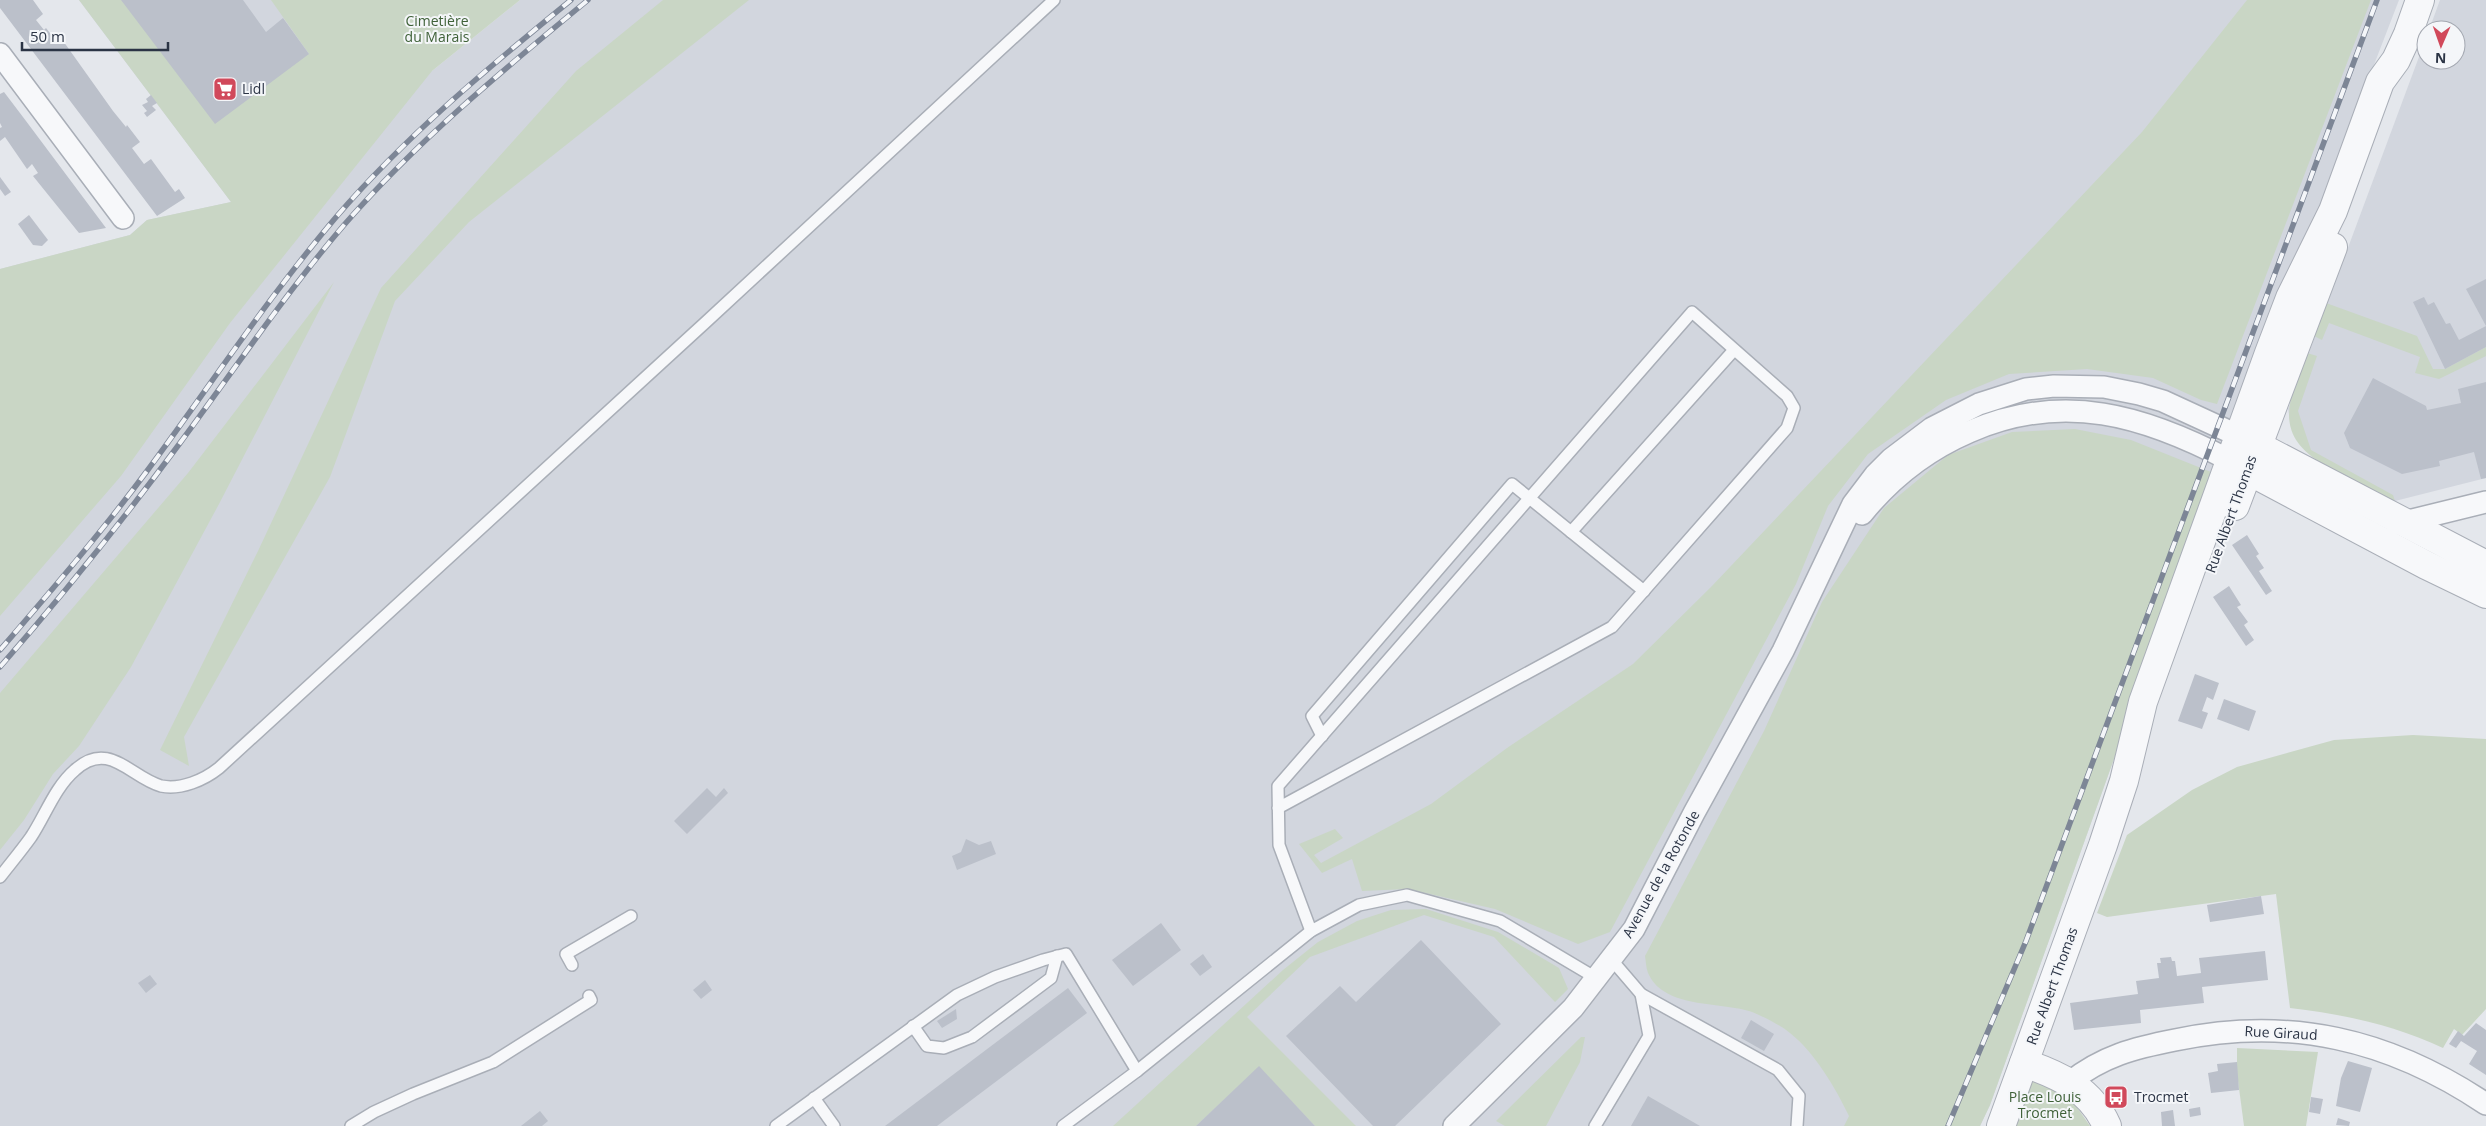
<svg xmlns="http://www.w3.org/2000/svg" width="2486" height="1126" viewBox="0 0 2486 1126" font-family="'Open Sans',sans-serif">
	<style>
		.built { fill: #d2d6de }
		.green { fill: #c9d6c5 }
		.building { fill: #bbc0ca }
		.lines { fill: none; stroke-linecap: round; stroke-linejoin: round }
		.service-casing { stroke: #a9aeb7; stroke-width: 14 }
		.minor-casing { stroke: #a9aeb7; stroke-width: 24 }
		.tertiary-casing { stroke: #a9aeb7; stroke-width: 30 }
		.service { stroke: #f7f8fa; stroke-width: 11 }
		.minor { stroke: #f7f8fa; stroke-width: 21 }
		.tertiary { stroke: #f7f8fa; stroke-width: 28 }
		.rail-casing { stroke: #7d8696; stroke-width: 5.5 }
		.rail { stroke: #f4f6f9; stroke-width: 4; stroke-dasharray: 11; stroke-linecap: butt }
		.labels { text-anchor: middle; stroke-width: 4; stroke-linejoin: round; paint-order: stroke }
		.park-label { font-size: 14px; fill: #3f6138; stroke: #f4f6f9 }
		.poi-label { font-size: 14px; fill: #2b3445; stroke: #f4f6f9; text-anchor: start }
		.street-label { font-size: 14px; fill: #2b3445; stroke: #f4f6f9 }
	</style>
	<rect width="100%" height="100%" fill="#e4e7ec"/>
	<!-- built -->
	<g class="built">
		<path d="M79 0H378L432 71 520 0H2399L2216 474 1990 1105 1980 1126H0V269L130 235 147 220 231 202Z"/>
		<path d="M2440 0H2486V478L2395 501 2312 457 2299 443 2291 427 2288 409 2426 38V60H2456V30H2429Z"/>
	</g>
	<!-- green -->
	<g class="green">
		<path d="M79 0H121L309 54 271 0H520L432 71 230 323 121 476 0 616V269L130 235 147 220 231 202Z"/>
		<path d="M663 0H749L469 222 395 301 330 477 184 737 189 766 160 750 258 551 381 288 576 71Z"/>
		<path d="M2247 0H2371L2217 404 2201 400 2153 378 2087 369 2009 374 1946 400 1868 454 1828 506 1796 584 1610 932 1578 944 1495 909 1408 889 1362 891 1352 859 1322 873 1299 844 1335 829 1343 838 1314 855 1321 863 1431 804 1507 748 1633 664 1711 587 2142 132Z"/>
		<path d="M334 282 219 504 131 667 79 746 53 774 24 820 0 850V693L188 473Z"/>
		<path d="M2326 303 2417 336 2433 369H2445L2486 347V356L2439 379 2415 373 2420 357 2329 323 2322 340 2314 336Z"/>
		<path d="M2307 353 2317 356 2298 411 2311 450 2393 495 2395 501 2320 462C2271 432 2291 395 2307 353Z"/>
		<path d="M2075 429 2131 440 2216 474 1990 1105 1980 1126H1844L1849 1116C1835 1087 1815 1053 1790 1033 1780 1025 1761 1015 1749 1011 1719 1002 1665 1008 1649 975 1646 969 1646 962 1645 956L1764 731 1822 602 1884 508 1948 455 2012 432Z"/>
		<path d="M2413 735 2486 739V1009L2462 1035 2454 1029 2443 1048C2394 1025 2343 1014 2290 1008L2276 894 2107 917 2097 913 2127 835 2192 790 2237 767 2334 740Z"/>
		<path d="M1426 909 1498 932 1559 968 1568 989 1555 1002 1494 937 1424 915 1310 957 1247 1017 1356 1126H1315L1259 1067 1196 1126H1113L1283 970 1318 942 1357 921 1391 910Z"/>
		<path d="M1581 1037H1585L1580 1062 1546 1126H1505L1496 1121Z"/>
		<path d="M2237 1048 2318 1052 2306 1126H2244L2237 1073Z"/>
		<path d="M2041 1080 2072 1100 2090 1126H2013L2029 1082Z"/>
	</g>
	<!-- building -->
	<g class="building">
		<path d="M0 0H33L43 14 36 20 44 30 46 28 57 42 61 38 113 111 126 127 127 125 140 142 132 148 144 164 151 159 175 192 179 189 185 198 157 216 0 8Z"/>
		<path d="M121 0H243L266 32 283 18 309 54 215 124Z"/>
		<path d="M4 92 26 121 106 228 79 233 33 176 38 173 32 164 27 169 5 137 0 141V128L2 127 0 123V94Z"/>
		<path d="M151 95 157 103 152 106 156 110 147 117 144 113 147 111 142 105 148 102 146 99Z"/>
		<path d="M0 177 11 192 5 196 0 189Z"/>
		<path d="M29 215 48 240 42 246 33 245 18 224Z"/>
		<path d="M2486 279V347L2445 369 2413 302 2424 297 2428 305 2434 302 2446 324 2450 323 2459 340 2486 326 2466 289Z"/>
		<path d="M2373 378 2426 406 2427 410 2461 403 2458 389 2486 382V478L2481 479 2474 452 2439 461 2440 466 2402 474 2350 448 2344 433Z"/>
		<path d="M2247 535 2259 554 2256 556 2264 568 2259 571 2272 591 2266 595 2232 545Z"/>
		<path d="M2229 586 2241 605 2237 607 2248 622 2244 625 2254 640 2246 646 2213 597Z"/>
		<path d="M2195 674 2219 683 2213 700 2207 697 2202 711 2208 713 2202 729 2178 721Z"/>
		<path d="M2224 699 2256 711 2249 731 2217 719Z"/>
		<path d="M707 788 716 797 724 788 728 793 687 834 674 821Z"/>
		<path d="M966 839 979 845 991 841 996 854 957 870 952 856 961 852Z"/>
		<path d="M2261 896 2264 914 2210 922 2207 905Z"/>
		<path d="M1161 923 1181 950 1133 986 1112 960Z"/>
		<path d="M1421 940 1501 1024 1395 1126H1373L1286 1036 1340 986 1356 1002Z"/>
		<path d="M2265 951 2268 980 2202 987 2204 1003 2140 1010 2141 1023 2074 1030 2070 1003 2138 994 2136 981 2159 978 2157 963H2161L2160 958 2171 957 2172 961H2175L2177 976 2201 973 2199 958Z"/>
		<path d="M1203 954 1212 967 1200 976 1190 964Z"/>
		<path d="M150 975 157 984 146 993 138 983Z"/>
		<path d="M705 980 712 990 701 999 693 990Z"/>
		<path d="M1068 988 1087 1013 937 1126H885Z"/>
		<path d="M956 1009 957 1019 942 1028 937 1021Z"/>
		<path d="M1751 1020 1774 1034 1764 1051 1741 1038Z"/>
		<path d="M2476 1023 2486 1030V1075L2469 1064 2477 1051 2461 1041 2456 1048 2449 1044 2458 1031 2464 1036Z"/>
		<path d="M2348 1061 2372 1068 2360 1112 2336 1106 2341 1078Z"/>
		<path d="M2237 1062 2239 1090 2211 1093 2208 1073 2218 1071 2217 1064Z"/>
		<path d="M1259 1066 1315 1126H1196Z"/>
		<path d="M1648 1096 1700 1126H1631Z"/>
		<path d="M2311 1097 2323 1099 2320 1114 2309 1112Z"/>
		<path d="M2200 1107 2201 1115 2190 1117 2189 1109Z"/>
		<path d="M2173 1110 2175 1126H2162L2161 1112Z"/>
		<path d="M540 1111 548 1121 542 1126H521Z"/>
		<path d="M2338 1118 2350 1122 2349 1126 2336 1125Z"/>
	</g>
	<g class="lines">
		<!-- service casing -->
		<g class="service-casing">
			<g id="service">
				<path d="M1571 532 1734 350"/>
				<path d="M1322 736 1312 716 1512 484 1644 591"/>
				<path d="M1278 808 1612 627 1787 428 1794 408 1787 396 1692 312 1278 786 1279 845 1311 931"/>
				<path d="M0 877C10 864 21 851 31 837 45 816 55 787 75 770 109 739 131 778 161 786 181 790 204 780 219 768L707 321 1054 0"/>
				<path d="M1611 959 1641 994 1778 1070 1799 1096 1797 1126"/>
				<path d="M572 965 566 954 631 916"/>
				<path d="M913 1026 927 1046 944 1048 972 1037 1051 978 1057 956"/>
				<path d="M814 1098 834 1126"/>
				<path d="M351 1126 374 1112 413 1094 493 1062 591 1000 589 996"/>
				<path d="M776 1126 957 995 995 977 1043 960 1066 954 1137 1071"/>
				<path d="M1063 1126 1137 1071 1311 931 1359 905 1407 895 1500 921 1596 978"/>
				<path d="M1595 1126 1649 1036 1641 994"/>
			</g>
		</g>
		<!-- minor casing -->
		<g class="minor-casing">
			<g id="minor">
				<path d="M0 54 123 218"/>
				<path d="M1862 514C1919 443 2011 399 2103 414 2148 421 2191 440 2231 461"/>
				<path d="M2396 524 2486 502"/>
				<path d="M2070 1082C2103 1056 2134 1048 2175 1040 2290 1016 2389 1039 2486 1104"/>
				<path d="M1454 1126 1573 1008 1634 929 1694 813 1783 651 1853 504 1875 475 1891 459 1932 428 1979 404 2026 389 2054 386 2104 387 2139 394 2163 401 2239 436"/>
			</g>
		</g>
		<!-- tertiary casing -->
		<g class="tertiary-casing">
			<g id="tertiary">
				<path d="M2241 437 2486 565"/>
				<path d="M2232 462 2426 565 2486 594"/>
				<path d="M2235 506 2333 247"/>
				<path d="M2024 1063C2059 1075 2091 1089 2107 1126"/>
				<path d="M2001 1126 2103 845 2124 781 2143 702 2269 353 2290 298 2333 211 2380 82 2396 60 2408 34 2420 0"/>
			</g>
		</g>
		<!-- service -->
		<use href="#service" class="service"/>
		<!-- minor -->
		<use href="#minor" class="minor"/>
		<!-- tertiary -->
		<use href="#tertiary" class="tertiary"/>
		<!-- rail casing -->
		<g class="rail-casing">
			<g id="rail">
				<path d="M0 650C50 592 101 533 147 471 210 386 268 297 337 216 407 135 489 67 571 0"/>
				<path d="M0 667C63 595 123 520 180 443 234 370 285 294 344 225 417 141 503 70 588 0"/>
				<path d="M1948 1126 2026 941 2377 0"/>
			</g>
		</g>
		<!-- rail -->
		<use href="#rail" class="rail"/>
	</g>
	<!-- icons -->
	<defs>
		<g id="supermarket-square" transform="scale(1.25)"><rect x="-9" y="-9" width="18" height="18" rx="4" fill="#d1495b" stroke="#f4f6f9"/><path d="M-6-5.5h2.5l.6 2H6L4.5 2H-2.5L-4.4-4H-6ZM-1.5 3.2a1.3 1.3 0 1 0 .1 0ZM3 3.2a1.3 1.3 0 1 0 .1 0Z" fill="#fff"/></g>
		<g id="bus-square" transform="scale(1.25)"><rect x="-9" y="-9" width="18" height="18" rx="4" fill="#d1495b" stroke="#f4f6f9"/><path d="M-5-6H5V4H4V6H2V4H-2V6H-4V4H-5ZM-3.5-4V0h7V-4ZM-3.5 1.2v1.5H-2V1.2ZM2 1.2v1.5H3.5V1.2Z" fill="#fff"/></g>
	</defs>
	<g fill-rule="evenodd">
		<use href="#supermarket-square" x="225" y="89"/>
		<use href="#bus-square" x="2116" y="1097"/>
	</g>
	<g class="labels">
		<!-- park labels -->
		<g class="park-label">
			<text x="437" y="26">Cimetière<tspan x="437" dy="16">du Marais</tspan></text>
			<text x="2045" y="1102">Place Louis<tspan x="2045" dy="16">Trocmet</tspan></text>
		</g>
		<!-- poi labels -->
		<g class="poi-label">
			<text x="242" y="94">Lidl</text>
			<text x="2134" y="1102">Trocmet</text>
		</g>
		<!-- street labels -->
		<g class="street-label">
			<text transform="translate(2231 514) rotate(-70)" y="5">Rue Albert Thomas</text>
			<text transform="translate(1661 874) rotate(-61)" y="5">Avenue de la Rotonde</text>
			<text transform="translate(2052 986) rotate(-70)" y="5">Rue Albert Thomas</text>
			<text transform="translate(2281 1033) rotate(3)" y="5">Rue Giraud</text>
		</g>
	</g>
	<!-- north arrow -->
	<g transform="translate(2441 45) rotate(182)"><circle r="24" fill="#f4f6f9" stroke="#a4a8b1"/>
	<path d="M0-4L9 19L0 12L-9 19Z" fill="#d1495b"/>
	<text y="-8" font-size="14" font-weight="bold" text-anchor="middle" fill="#2b3445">N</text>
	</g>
	<!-- scale -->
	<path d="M22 42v8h146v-8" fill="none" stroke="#2b3445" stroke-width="2.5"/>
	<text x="30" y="42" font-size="15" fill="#2b3445" stroke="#f4f6f9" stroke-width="4" paint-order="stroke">50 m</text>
</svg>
